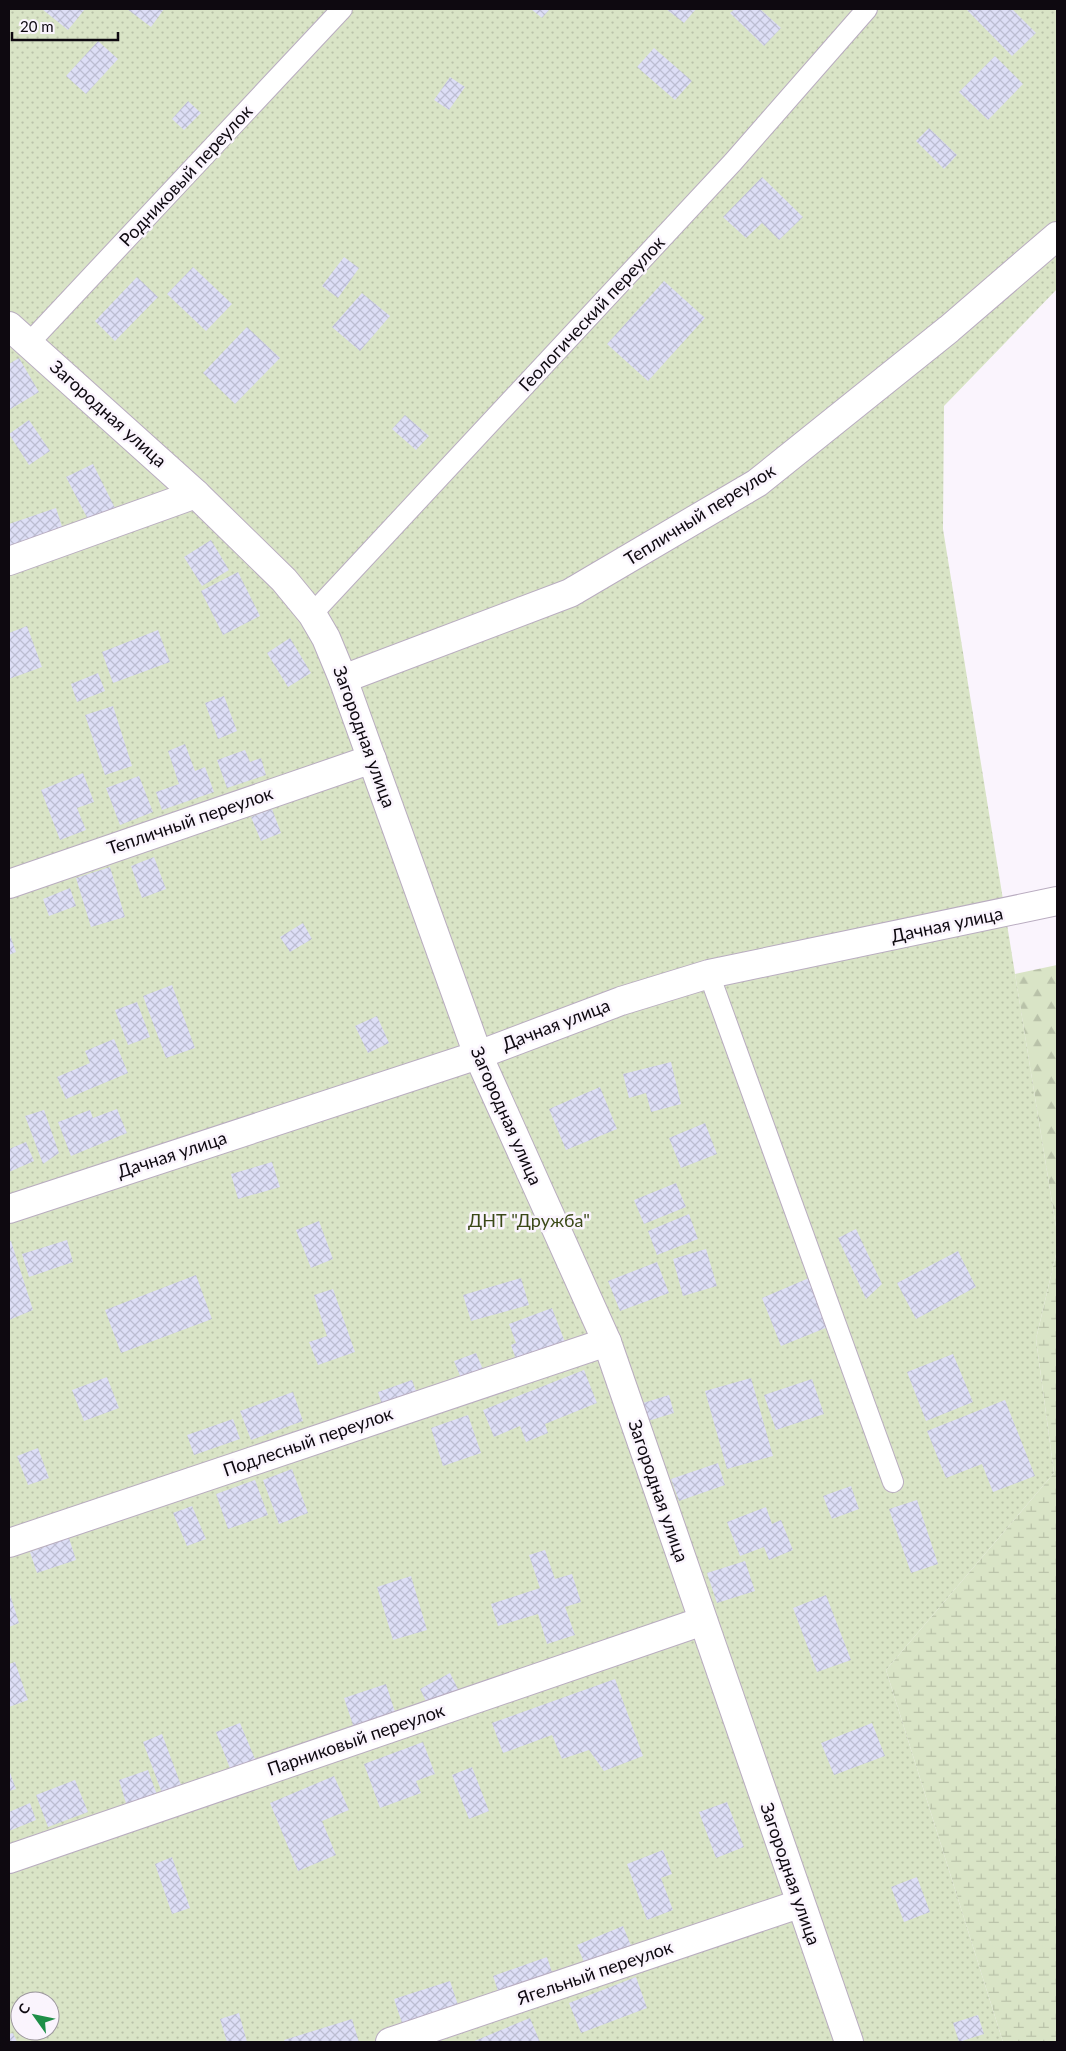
<svg xmlns="http://www.w3.org/2000/svg" width="1066" height="2051" viewBox="0 0 1066 2051" font-family="Lato,sans-serif">
	<style>
		.forest { fill: url(#forest-firs) }
		.wetland { fill: url(#wetland-marsh) }
		.garden { fill: url(#garden-dots); fill-rule: evenodd }
		.building { fill: url(#building-cross-hatch) }
		.lines { fill: none; stroke-linecap: round; stroke-linejoin: round }
		.service-casing { stroke: #b9acc0; stroke-width: 22 }
		.minor-casing { stroke: #b9acc0; stroke-width: 30 }
		.service { stroke: #fff; stroke-width: 20 }
		.minor { stroke: #fff; stroke-width: 28 }
		.labels { text-anchor: middle; stroke-width: 5; stroke-linejoin: round; paint-order: stroke }
		.street-label { font-size: 18px; fill: #0e0910; stroke: #faf4fd }
		.park-label { font-size: 18px; fill: #3b4918; stroke: #faf4fd }
	</style>
	<defs>
		<pattern id="forest-firs" width="22" height="20" patternUnits="userSpaceOnUse" patternTransform="scale(1.25)"><rect width="22" height="20" fill="#d9e4c6"/><path d="M5 1l3.5 6h-7zM16 11l3.5 6h-7z" fill="#b9c2a9"/></pattern>
		<pattern id="wetland-marsh" width="20" height="14" patternUnits="userSpaceOnUse" patternTransform="scale(1.25)"><rect width="20" height="14" fill="#d9e4c6"/><path d="M1 5h8M5 5V1M11 12h8M15 12V8" fill="none" stroke="#b9c2a9"/></pattern>
		<pattern id="garden-dots" width="8" height="8" patternUnits="userSpaceOnUse" patternTransform="scale(1.25)"><rect width="8" height="8" fill="#d9e4c6"/><path d="M2 2h.1M6 6h.1" fill="none" stroke="#b9c2a9" stroke-width="1.8" stroke-linecap="round"/></pattern>
		<pattern id="building-cross-hatch" width="8" height="8" patternUnits="userSpaceOnUse" patternTransform="scale(1.25)"><rect width="8" height="8" fill="#dddef6"/><path d="M0 0l8 8M0 8l8-8" fill="none" stroke="#bcbdd2"/></pattern>
	</defs>
	<rect width="100%" height="100%" fill="#faf4fd"/>
	<!-- forest -->
	<path class="forest" d="M1057 965V1233L1015 974Z"/>
	<!-- wetland -->
	<path class="wetland" d="M1057 1250V2042H1003L886 1670 1054 1473 1036 1339Z"/>
	<!-- garden -->
	<path class="garden" d="M9 9H1057V289L944 406 943 529 1057 1233V1250L1036 1339 1054 1473 886 1670 1003 2042H9ZM20 2001H50V2031H20Z"/>
	<!-- building -->
	<g class="building">
		<path d="M42 9H85L68 30Z"/>
		<path d="M127 9H164L151 27Z"/>
		<path d="M531 9H550L542 18Z"/>
		<path d="M666 9H696L684 23Z"/>
		<path d="M735 9H760L781 28 764 46 730 13Z"/>
		<path d="M968 9H1012L1036 33 1012 56 967 10Z"/>
		<path d="M98 41 118 59 86 94 66 76Z"/>
		<path d="M654 48 692 81 675 100 637 67Z"/>
		<path d="M995 56 1023 84 988 120 959 92Z"/>
		<path d="M450 77 465 87 449 110 434 100Z"/>
		<path d="M188 101 201 113 184 130 172 119Z"/>
		<path d="M929 128 957 155 944 169 916 141Z"/>
		<path d="M762 177 803 217 779 240 762 223 746 238 723 217Z"/>
		<path d="M344 257 359 268 338 298 322 286Z"/>
		<path d="M193 267 232 304 206 331 167 294Z"/>
		<path d="M137 277 158 297 115 341 95 321Z"/>
		<path d="M664 281 705 318 648 381 607 344Z"/>
		<path d="M362 293 390 316 360 351 332 327Z"/>
		<path d="M247 327 280 358 235 404 203 373Z"/>
		<path d="M19 358 39 392 9 410V364Z"/>
		<path d="M405 415 429 436 416 450 392 429Z"/>
		<path d="M29 420 50 451 29 465 9 434Z"/>
		<path d="M93 464 118 514 92 527 66 477Z"/>
		<path d="M56 508 64 533 9 552V524Z"/>
		<path d="M211 540 229 570 202 586 184 557Z"/>
		<path d="M238 572 260 616 223 635 201 591Z"/>
		<path d="M27 626 42 667 9 679V633Z"/>
		<path d="M158 630 170 662 113 683 102 652Z"/>
		<path d="M290 638 311 673 288 687 267 653Z"/>
		<path d="M98 673 105 691 77 702 71 684Z"/>
		<path d="M224 696 237 731 218 739 205 703Z"/>
		<path d="M113 706 132 766 105 775 85 715Z"/>
		<path d="M185 744 195 771 205 767 214 792 162 810 156 792 179 784 168 751Z"/>
		<path d="M245 750 250 762 261 758 266 775 227 788 217 760Z"/>
		<path d="M83 773 94 802 77 808 86 830 60 840 41 790Z"/>
		<path d="M139 776 153 812 120 825 106 788Z"/>
		<path d="M272 809 281 833 261 841 251 817Z"/>
		<path d="M154 857 166 889 142 898 131 866Z"/>
		<path d="M110 867 125 917 91 927 76 878Z"/>
		<path d="M70 888 76 906 49 916 43 899Z"/>
		<path d="M303 923 312 939 290 952 280 937Z"/>
		<path d="M9 932 16 952 9 955Z"/>
		<path d="M172 985 195 1048 166 1058 143 996Z"/>
		<path d="M137 1002 150 1037 128 1045 115 1010Z"/>
		<path d="M377 1016 389 1043 368 1053 355 1026Z"/>
		<path d="M114 1039 128 1073 66 1099 57 1077 90 1063 85 1051Z"/>
		<path d="M671 1062 681 1104 651 1112 646 1093 629 1098 623 1074Z"/>
		<path d="M600 1087 617 1129 566 1150 549 1109Z"/>
		<path d="M117 1109 127 1133 71 1156 58 1122 90 1110 93 1118Z"/>
		<path d="M44 1110 59 1153 43 1164 25 1116Z"/>
		<path d="M705 1123 717 1154 681 1168 669 1138Z"/>
		<path d="M26 1142 34 1161 9 1172V1149Z"/>
		<path d="M272 1162 280 1187 238 1199 231 1174Z"/>
		<path d="M676 1183 686 1207 644 1224 634 1200Z"/>
		<path d="M689 1214 698 1239 657 1255 648 1231Z"/>
		<path d="M319 1221 333 1259 311 1268 296 1230Z"/>
		<path d="M856 1229 882 1284 866 1299 838 1238Z"/>
		<path d="M67 1240 73 1262 29 1277 22 1254Z"/>
		<path d="M9 1241H11L33 1310 9 1320Z"/>
		<path d="M706 1249 717 1286 683 1296 673 1259Z"/>
		<path d="M958 1251 976 1287 916 1319 897 1283Z"/>
		<path d="M657 1262 669 1293 620 1311 608 1281Z"/>
		<path d="M196 1275 212 1319 121 1353 105 1310Z"/>
		<path d="M521 1278 529 1305 471 1321 463 1295Z"/>
		<path d="M809 1278 828 1327 781 1346 762 1298Z"/>
		<path d="M333 1289 355 1352 318 1365 309 1342 327 1336 314 1295Z"/>
		<path d="M552 1308 568 1350 519 1368 511 1345 516 1343 509 1324Z"/>
		<path d="M476 1353 485 1374 463 1383 454 1361Z"/>
		<path d="M953 1354 973 1402 926 1421 907 1372Z"/>
		<path d="M584 1370 597 1403 545 1424 548 1433 526 1442 520 1426 494 1437 483 1410Z"/>
		<path d="M107 1377 119 1408 84 1421 72 1390Z"/>
		<path d="M751 1378 773 1456 727 1469 705 1391Z"/>
		<path d="M812 1379 824 1414 776 1430 764 1395Z"/>
		<path d="M412 1380 419 1399 384 1411 378 1392Z"/>
		<path d="M293 1392 303 1421 251 1440 240 1411Z"/>
		<path d="M669 1395 674 1413 648 1421 643 1403Z"/>
		<path d="M1005 1400 1035 1476 993 1492 982 1464 946 1478 927 1431Z"/>
		<path d="M468 1415 481 1453 443 1466 431 1428Z"/>
		<path d="M233 1419 240 1439 194 1455 187 1435Z"/>
		<path d="M38 1448 49 1478 28 1485 17 1456Z"/>
		<path d="M718 1463 725 1485 679 1501 671 1479Z"/>
		<path d="M292 1469 308 1513 279 1524 263 1480Z"/>
		<path d="M255 1480 268 1515 228 1529 216 1494Z"/>
		<path d="M851 1486 859 1509 832 1519 823 1496Z"/>
		<path d="M917 1500 938 1564 911 1573 889 1509Z"/>
		<path d="M192 1506 206 1539 187 1546 173 1513Z"/>
		<path d="M766 1507 772 1524 781 1520 793 1550 769 1560 764 1547 740 1556 727 1522Z"/>
		<path d="M69 1538 76 1560 37 1573 30 1552Z"/>
		<path d="M545 1550 555 1579 572 1574 581 1602 565 1607 575 1635 547 1644 538 1614 498 1626 491 1604 540 1588 529 1555Z"/>
		<path d="M745 1561 755 1591 717 1603 707 1573Z"/>
		<path d="M411 1576 427 1630 393 1640 377 1587Z"/>
		<path d="M9 1591 19 1623 9 1627Z"/>
		<path d="M826 1595 851 1660 817 1672 793 1608Z"/>
		<path d="M15 1662 28 1700 9 1707V1664Z"/>
		<path d="M450 1673 460 1693 430 1709 420 1689Z"/>
		<path d="M615 1679 643 1756 604 1771 589 1750 562 1759 552 1735 503 1753 492 1723Z"/>
		<path d="M386 1684 397 1718 355 1731 344 1698Z"/>
		<path d="M240 1723 258 1766 233 1776 216 1732Z"/>
		<path d="M872 1723 885 1756 834 1775 821 1743Z"/>
		<path d="M162 1734 184 1793 165 1801 143 1742Z"/>
		<path d="M423 1742 435 1774 416 1781 421 1793 380 1808 364 1764Z"/>
		<path d="M472 1767 489 1811 469 1819 452 1775Z"/>
		<path d="M9 1770 16 1789 9 1791Z"/>
		<path d="M148 1770 160 1803 129 1813 119 1780Z"/>
		<path d="M334 1776 349 1810 322 1821 336 1855 298 1871 270 1803Z"/>
		<path d="M75 1780 88 1812 48 1827 36 1795Z"/>
		<path d="M727 1802 744 1847 716 1858 699 1812Z"/>
		<path d="M30 1803 36 1820 9 1831V1812Z"/>
		<path d="M663 1850 672 1874 661 1878 673 1910 647 1920 627 1864Z"/>
		<path d="M172 1857 190 1908 172 1914 155 1864Z"/>
		<path d="M917 1877 930 1912 904 1922 891 1887Z"/>
		<path d="M623 1926 632 1948 586 1967 577 1945Z"/>
		<path d="M547 1957 553 1975 499 1994 493 1976Z"/>
		<path d="M636 1977 647 2008 581 2033 569 2003Z"/>
		<path d="M450 1981 459 2008 403 2026 394 1999Z"/>
		<path d="M239 2013 247 2042H227L220 2019Z"/>
		<path d="M978 2015 984 2034 959 2042 953 2023Z"/>
		<path d="M530 2018 540 2042H472Z"/>
		<path d="M352 2019 359 2042H285L284 2040Z"/>
		<path d="M13 2033 17 2042H9V2034Z"/>
	</g>
	<g class="lines">
		<!-- service casing -->
		<g class="service-casing">
			<g id="service">
				<path d="M29 343 342 9"/>
				<path d="M312 614 733 162 867 9"/>
				<path d="M709 974 893 1482"/>
			</g>
		</g>
		<!-- minor casing -->
		<g class="minor-casing">
			<g id="minor">
				<path d="M9 326 196 494 284 580 312 614 326 638 343 679 478 1055 607 1342 849 2042"/>
				<path d="M9 561 196 494"/>
				<path d="M343 679 570 593 757 483 949 329 1057 236"/>
				<path d="M9 884 372 759"/>
				<path d="M9 1209 478 1055 621 1001 709 974 1057 901"/>
				<path d="M9 1543 607 1342"/>
				<path d="M9 1859 703 1621"/>
				<path d="M390 2042 799 1904"/>
			</g>
		</g>
		<!-- service -->
		<use href="#service" class="service"/>
		<!-- minor -->
		<use href="#minor" class="minor"/>
	</g>
	<g class="labels">
		<!-- street labels -->
		<g class="street-label">
			<text transform="translate(186 176) rotate(-47)" y="6">Родниковый переулок</text>
			<text transform="translate(592 314) rotate(-47)" y="6">Геологический переулок</text>
			<text transform="translate(108 414) rotate(42)" y="6">Загородная улица</text>
			<text transform="translate(700 515) rotate(-32)" y="6">Тепличный переулок</text>
			<text transform="translate(364 737) rotate(70)" y="6">Загородная улица</text>
			<text transform="translate(190 821) rotate(-19)" y="6">Тепличный переулок</text>
			<text transform="translate(947 925) rotate(-12)" y="6">Дачная улица</text>
			<text transform="translate(556 1025) rotate(-21)" y="6">Дачная улица</text>
			<text transform="translate(506 1116) rotate(66)" y="6">Загородная улица</text>
			<text transform="translate(172 1155) rotate(-18)" y="6">Дачная улица</text>
			<text transform="translate(308 1442) rotate(-19)" y="6">Подлесный переулок</text>
			<text transform="translate(658 1491) rotate(71)" y="6">Загородная улица</text>
			<text transform="translate(356 1740) rotate(-19)" y="6">Парниковый переулок</text>
			<text transform="translate(790 1874) rotate(71)" y="6">Загородная улица</text>
			<text transform="translate(595 1973) rotate(-19)" y="6">Ягельный переулок</text>
		</g>
		<!-- park labels -->
		<g class="park-label">
			<text x="529" y="1227">ДНТ "Дружба"</text>
		</g>
	</g>
	<!-- border -->
	<rect width="1066" height="2051" fill="none" stroke="#0e0910" stroke-width="20"/>
	<!-- north arrow -->
	<g transform="translate(35 2016) rotate(303)"><circle r="24" fill="#faf4fd" stroke="#9c969e"/>
	<path d="M0-4L9 19L0 12L-9 19Z" fill="#1e8f48"/>
	<text y="-8" font-size="14" font-weight="bold" text-anchor="middle" fill="#0e0910">С</text>
	</g>
	<!-- scale -->
	<path d="M12 32v8h106v-8" fill="none" stroke="#0e0910" stroke-width="2.5"/>
	<text x="20" y="32" font-size="15" fill="#0e0910" stroke="#faf4fd" stroke-width="4" paint-order="stroke">20 m</text>
</svg>
